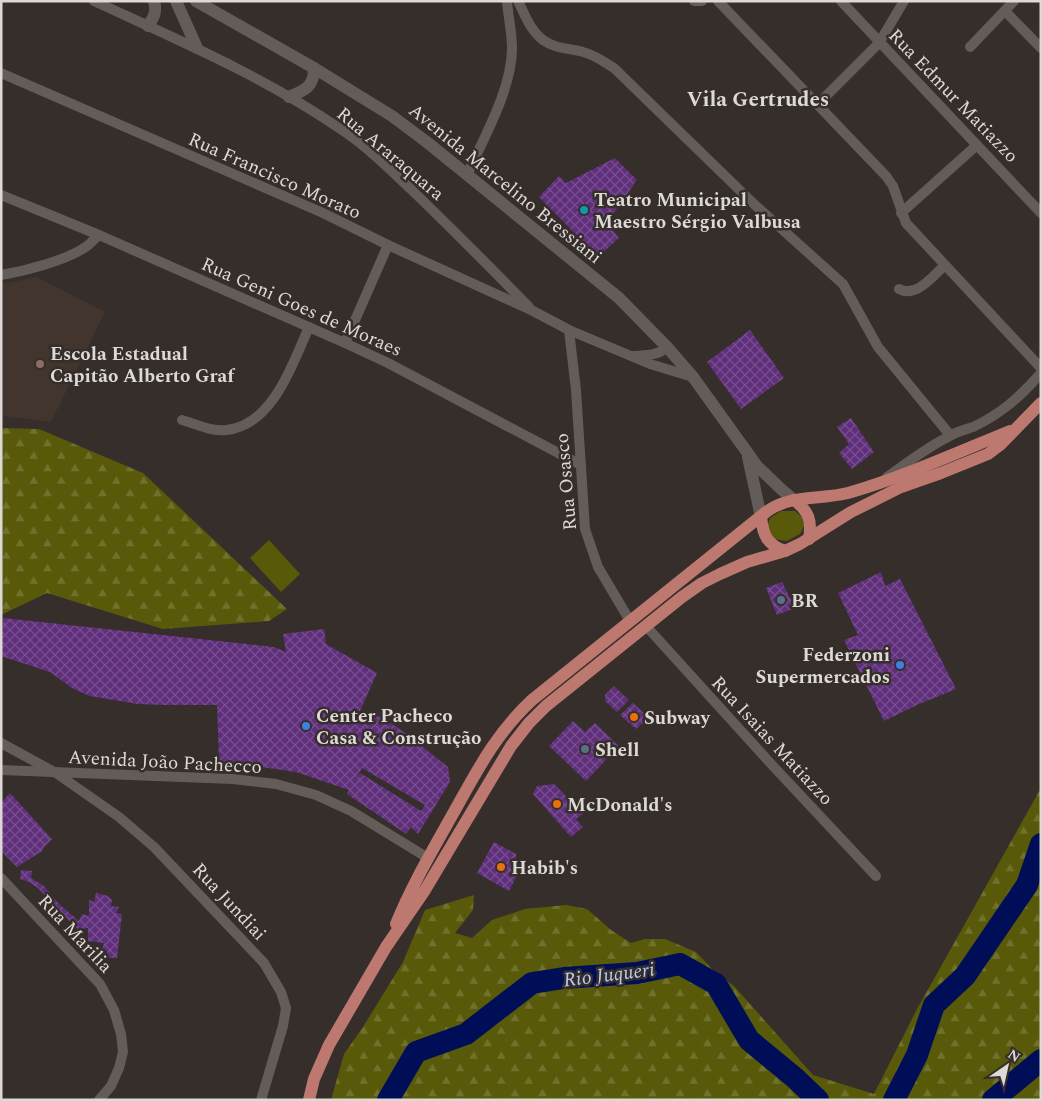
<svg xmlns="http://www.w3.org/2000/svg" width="1042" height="1101" viewBox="0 0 1042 1101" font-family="Spectral,serif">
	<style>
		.built { fill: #41352d }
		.green { fill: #585a0a }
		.forest { fill: url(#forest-firs) }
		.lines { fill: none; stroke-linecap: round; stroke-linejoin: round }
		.river { stroke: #000e57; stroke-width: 22 }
		.building { fill: url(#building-cross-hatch); fill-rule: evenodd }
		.street { stroke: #645c58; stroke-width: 10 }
		.secondary { stroke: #645c58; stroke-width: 12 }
		.primary { stroke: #bd786f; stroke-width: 12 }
		.culture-dot { fill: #0f9aa8; stroke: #352e2a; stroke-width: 2 }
		.education-dot { fill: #8d6e63; stroke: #352e2a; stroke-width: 2 }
		.service-dot { fill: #5c6f8a; stroke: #352e2a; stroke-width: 2 }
		.shop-dot { fill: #3f7fe0; stroke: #352e2a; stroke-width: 2 }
		.food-dot { fill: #e8710a; stroke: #352e2a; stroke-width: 2 }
		.labels { text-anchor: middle; stroke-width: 5; stroke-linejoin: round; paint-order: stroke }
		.street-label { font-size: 19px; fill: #ddd9d6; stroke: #352e2a }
		.poi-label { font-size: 19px; font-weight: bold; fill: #ddd9d6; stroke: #352e2a; text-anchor: start }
		.water-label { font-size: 20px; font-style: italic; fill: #b6ccf6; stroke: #352e2a }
		.quarter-label { font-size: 21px; font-weight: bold; fill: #ddd9d6; stroke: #352e2a }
	</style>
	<defs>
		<pattern id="forest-firs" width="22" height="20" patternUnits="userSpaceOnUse" patternTransform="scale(1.25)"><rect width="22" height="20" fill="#585a0a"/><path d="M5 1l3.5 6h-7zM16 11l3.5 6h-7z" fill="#70712d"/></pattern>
		<pattern id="building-cross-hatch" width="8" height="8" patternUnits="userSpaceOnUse" patternTransform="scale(1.25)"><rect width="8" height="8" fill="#602f7c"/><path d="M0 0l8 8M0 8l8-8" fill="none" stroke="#764d8e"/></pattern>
	</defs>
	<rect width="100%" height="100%" fill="#352e2a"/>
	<!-- built -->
	<path class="built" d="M37 277 105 312 51 422 1 416V284Z"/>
	<!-- green -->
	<g class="green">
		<path d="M781 511H795L802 517 804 526 800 534 787 541 773 539 766 530 770 518Z"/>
		<path d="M269 540 300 574 281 592 250 558Z"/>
	</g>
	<!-- forest -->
	<g class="forest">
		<path d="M1 428 39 429 143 473 287 609 269 621 163 629 47 593 1 615Z"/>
		<path d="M1041 788V1100H331L344 1054 363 1027 403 962 425 910 474 895 473 910 455 933 472 938 492 920 525 909 566 905 587 909 611 930 631 943 645 939H665L696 952 715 972 734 986 813 1075 874 1094 916 1011Z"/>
	</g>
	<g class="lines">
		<!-- river -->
		<g class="river">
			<path d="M388 1100 416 1052 466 1034 532 983 564 978 637 973 680 964 716 984 749 1040 795 1078 818 1100"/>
			<path d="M894 1100 917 1055 934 1005 965 976 1027 885 1041 844"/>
			<path d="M993 1100 1041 1060"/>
		</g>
	</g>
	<!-- building -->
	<g class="building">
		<path d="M615 158 637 180 607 223 619 238 598 257 539 197 559 176 566 183Z"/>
		<path d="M750 330 784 378 741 409 707 362Z"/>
		<path d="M851 418 874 452 852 469 839 453 849 444 837 427Z"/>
		<path d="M881 572 885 586 900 579 956 689 917 705 884 721 844 640 858 635 838 593Z"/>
		<path d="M782 582 795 608 777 615 766 588Z"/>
		<path d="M3 618 274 647 286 652 283 634 324 629 326 644 377 673 359 713 382 717 408 735 448 767 450 782 418 834 411 827 406 834 347 794 349 790 296 772 219 761 217 705H163L138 704 90 696 72 688 50 672 1 656ZM362 768 425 805 421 811 360 773 353 783Z"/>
		<path d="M614 686 629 700 617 712 605 701V695Z"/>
		<path d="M633 703 649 718 636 729 620 715Z"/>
		<path d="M573 721 585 732 595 723 619 746 586 781 549 746Z"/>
		<path d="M554 784 583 814 576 819 583 827 571 837 533 794 537 786Z"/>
		<path d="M10 793 52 839 44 847 42 851 17 867 1 851V803Z"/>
		<path d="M494 842 516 854V859L524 862 509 891 477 873Z"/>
		<path d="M21 870 32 871 31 878 44 886 59 904 79 921 82 914 89 916V900L94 902 96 893 108 896 112 900 111 906 119 907 116 913 122 914 117 958H108L107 951 102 950 104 943 88 941V928L78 930 38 888 29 882 20 879Z"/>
	</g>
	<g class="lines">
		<!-- street -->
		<g class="street">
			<path d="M94 1C178 40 265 77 342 130 370 149 395 174 419 197 456 233 493 270 529 307"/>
			<path d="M518 1C525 15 530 30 543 40 555 49 570 48 583 52 595 55 604 62 614 68L755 205 843 284 878 347 950 435"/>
			<path d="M694 1H702"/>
			<path d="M718 1 886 176 893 186 906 223 1041 368"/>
			<path d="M841 1 1041 213"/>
			<path d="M1005 11 1041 48"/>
			<path d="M970 47 1014 1"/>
			<path d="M1 73 323 213 388 245 533 311 569 330 650 364 693 377"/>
			<path d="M818 104 879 43 904 1"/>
			<path d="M467 175C484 137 512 89 512 48 512 32 508 16 507 1"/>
			<path d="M1 195 99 235 345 343 388 363 581 465"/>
			<path d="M901 213 977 145"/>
			<path d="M1 275C25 271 68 260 87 246 91 243 95 238 99 235"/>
			<path d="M899 289C916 298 932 277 944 266"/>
			<path d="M569 330 576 390 585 529 598 567 630 621"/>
			<path d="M345 343 388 245"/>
			<path d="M633 356C646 355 658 356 667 347"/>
			<path d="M182 420C196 424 212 432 227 430 273 425 293 363 309 327"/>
			<path d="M887 477C907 463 926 448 948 437 955 432 964 430 973 427 1001 414 1021 396 1041 373"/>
			<path d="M646 626 773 766 876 876"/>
			<path d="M1 743 56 773 119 817 154 847 264 963 281 992 286 1008 283 1026 261 1100"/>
			<path d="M1 770 233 779 276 784 316 795 351 811 428 858"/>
			<path d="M1 878 100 984 114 1010 121 1034 123 1052 119 1068 111 1086 99 1100"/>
		</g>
		<!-- secondary -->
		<g class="secondary">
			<path d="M176 1 197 48"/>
			<path d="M196 1 314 68 392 116 428 143 619 298 667 347 693 377 757 466 781 489 794 500"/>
			<path d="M148 26C154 17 157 12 154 1"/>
			<path d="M289 97C305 90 314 87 314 68"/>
			<path d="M748 457 761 517"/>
		</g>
		<!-- primary -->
		<g class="primary">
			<path d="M794 500C809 511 812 521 809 539"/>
			<path d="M761 517C763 535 767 545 785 551"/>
			<path d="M396 924C411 887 431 853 450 819 475 775 494 735 532 700L766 512C790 494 820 500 848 493 903 477 956 453 1010 431"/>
			<path d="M309 1100 314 1079 329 1045 386 947 425 890 511 746 529 723 546 706 682 597 702 583 720 574 747 562 785 551 800 544 851 512 901 487 941 473 988 454 1000 445 1041 403"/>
		</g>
	</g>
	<!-- markers -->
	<circle class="culture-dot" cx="584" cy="210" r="5"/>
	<circle class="education-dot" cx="40" cy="364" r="5"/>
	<g class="service-dot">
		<circle cx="781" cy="600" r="5"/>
		<circle cx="585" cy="749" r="5"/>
	</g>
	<g class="shop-dot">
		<circle cx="900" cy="665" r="5"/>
		<circle cx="306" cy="726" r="5"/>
	</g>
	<g class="food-dot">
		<circle cx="634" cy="717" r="5"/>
		<circle cx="557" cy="804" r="5"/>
		<circle cx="501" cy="867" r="5"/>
	</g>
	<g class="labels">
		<!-- street labels -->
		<g class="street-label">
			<text transform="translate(954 95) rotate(46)" y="7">Rua Edmur Matiazzo</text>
			<text transform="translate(391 153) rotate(40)" y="7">Rua Araraquara</text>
			<text transform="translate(275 175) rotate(24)" y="7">Rua Francisco Morato</text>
			<text transform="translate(506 183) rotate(39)" y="7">Avenida Marcelino Bressiani</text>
			<text transform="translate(302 306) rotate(24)" y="7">Rua Geni Goes de Moraes</text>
			<text transform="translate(565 482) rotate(-95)" y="7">Rua Osasco</text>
			<text transform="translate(773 740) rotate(47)" y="7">Rua Isaias Matiazzo</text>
			<text transform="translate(165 761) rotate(3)" y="7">Avenida João Pachecco</text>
			<text transform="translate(230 901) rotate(47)" y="7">Rua Jundiai</text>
			<text transform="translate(76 933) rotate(47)" y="7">Rua Marilia</text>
		</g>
		<!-- poi labels -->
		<g class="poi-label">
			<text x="594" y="206">Teatro Municipal<tspan x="594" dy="22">Maestro Sérgio Valbusa</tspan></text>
			<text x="50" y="360">Escola Estadual<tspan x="50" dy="22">Capitão Alberto Graf</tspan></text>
			<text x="791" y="607">BR</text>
			<text x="890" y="661" text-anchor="end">Federzoni<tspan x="890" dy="22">Supermercados</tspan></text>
			<text x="316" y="722">Center Pacheco<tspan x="316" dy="22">Casa &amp; Construção</tspan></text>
			<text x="644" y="724">Subway</text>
			<text x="595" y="756">Shell</text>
			<text x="567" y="811">McDonald's</text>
			<text x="511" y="874">Habib's</text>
		</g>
		<!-- water labels -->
		<g class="water-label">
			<text transform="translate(609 974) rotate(-7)" y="7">Rio Juqueri</text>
		</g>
		<!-- quarter labels -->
		<g class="quarter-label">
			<text x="758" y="106">Vila Gertrudes</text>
		</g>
	</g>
	<!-- border -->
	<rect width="1042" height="1101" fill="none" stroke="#ddd9d6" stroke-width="5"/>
	<!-- north arrow -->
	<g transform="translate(1007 1066) rotate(34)" stroke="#352e2a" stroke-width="4" paint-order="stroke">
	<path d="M0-4L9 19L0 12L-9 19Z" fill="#ddd9d6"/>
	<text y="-8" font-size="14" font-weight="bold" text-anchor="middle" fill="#ddd9d6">N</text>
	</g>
</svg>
